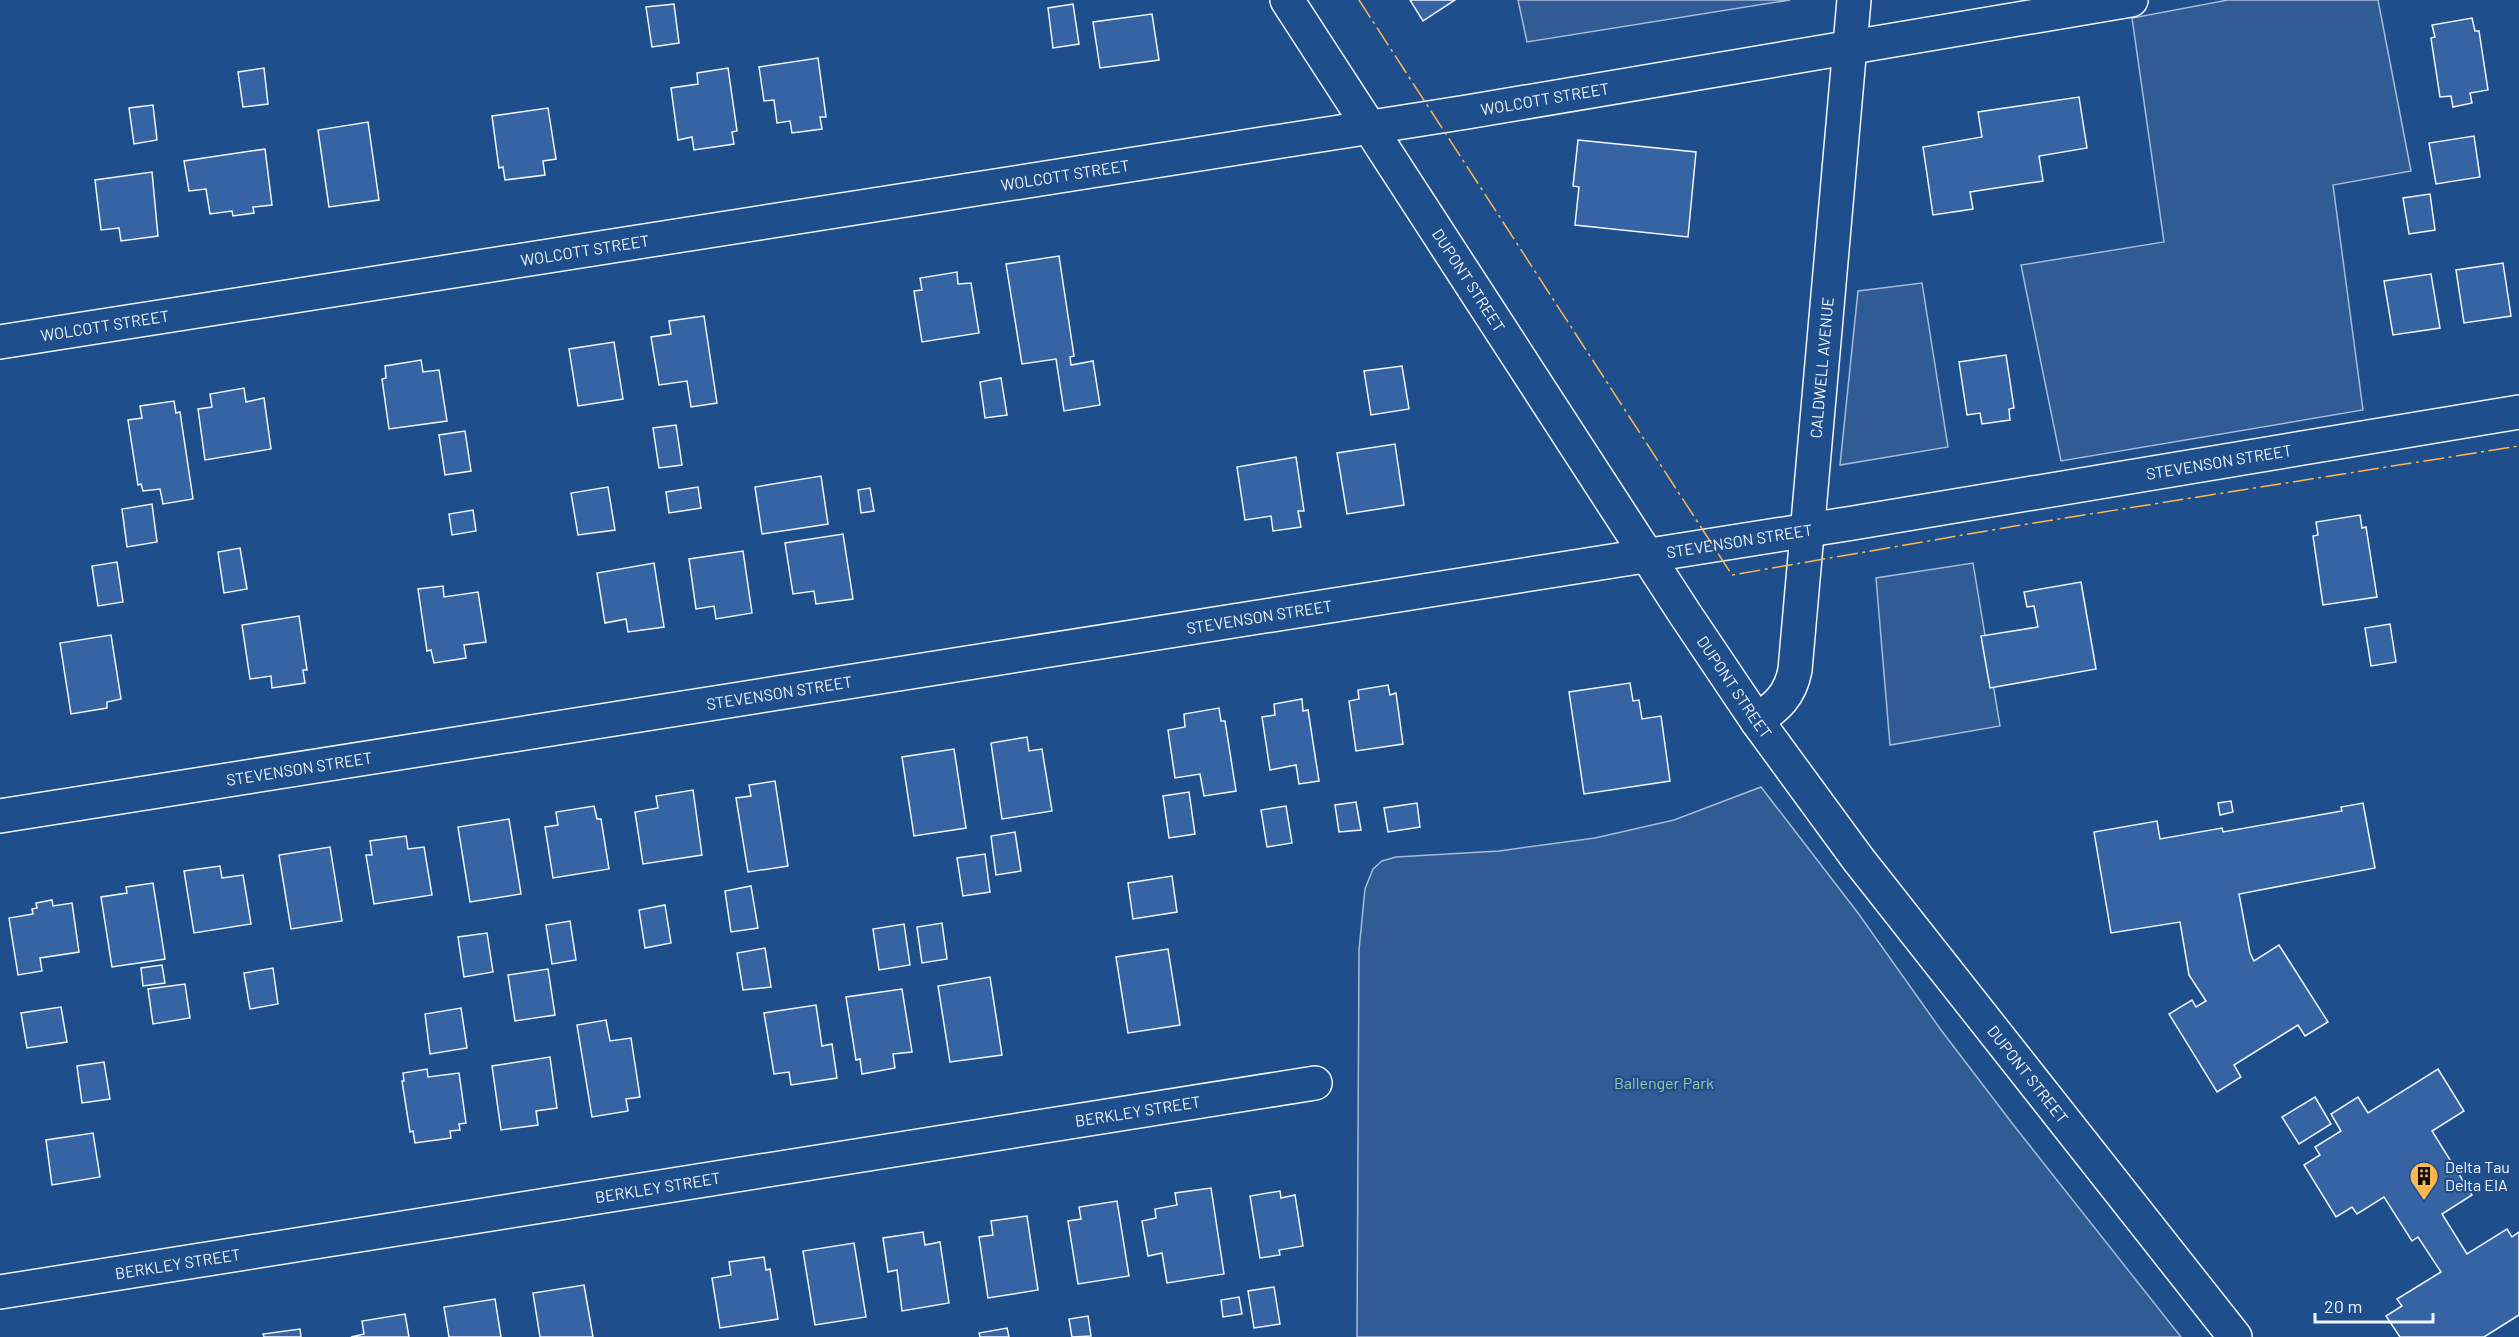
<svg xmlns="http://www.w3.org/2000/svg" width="2519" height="1337" viewBox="0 0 2519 1337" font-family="Barlow,sans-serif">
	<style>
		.built { fill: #305b95; stroke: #a8bbd7; stroke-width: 1.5 }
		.building { fill: #3563a3; stroke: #f2f6ff; stroke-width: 1.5 }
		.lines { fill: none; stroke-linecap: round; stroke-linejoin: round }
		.minor-casing { stroke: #f2f6ff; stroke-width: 36 }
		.tertiary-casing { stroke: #f2f6ff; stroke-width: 36 }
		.minor { stroke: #1f4e8c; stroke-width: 33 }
		.tertiary { stroke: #1f4e8c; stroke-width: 33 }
		.power { stroke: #ffb74d; stroke-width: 1.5; stroke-dasharray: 21 4.5 3 4.5; stroke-linecap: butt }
		.labels { text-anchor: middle; stroke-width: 4.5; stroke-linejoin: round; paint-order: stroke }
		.street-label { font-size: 16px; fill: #f2f6ff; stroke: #1f4e8c }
		.park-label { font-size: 16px; fill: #97c8a6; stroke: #1f4e8c }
		.poi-label { font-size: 16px; fill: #f2f6ff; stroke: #1f4e8c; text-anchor: start }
	</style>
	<rect width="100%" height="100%" fill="#1f4e8c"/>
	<!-- built -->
	<g class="built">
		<path d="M1518 0H1790L1527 42Z"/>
		<path d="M2228 0H2378L2411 171 2333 185 2363 410 2061 461 2021 265 2164 242 2132 18Z"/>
		<path d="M1922 283 1948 447 1840 465 1858 291Z"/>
		<path d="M1973 563 2000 726 1890 745 1876 578Z"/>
		<path d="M1761 787 1858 913 1941 1030 2015 1127 2181 1337H1357L1359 950 1365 889 1373 869 1382 861 1396 857 1499 851 1595 838 1674 820Z"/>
	</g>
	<!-- building -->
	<g class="building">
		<path d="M1410 0H1455L1423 21Z"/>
		<path d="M674 4 679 43 652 47 646 7Z"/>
		<path d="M1073 4 1079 44 1053 48 1048 8Z"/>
		<path d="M1152 14 1159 60 1100 68 1093 22Z"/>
		<path d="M2472 18 2475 31H2479L2488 90 2470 93 2472 103 2453 107 2451 96 2440 97 2431 38 2435 37 2432 25Z"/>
		<path d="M818 58 826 117H820L822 129 792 133 790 121 777 123 774 100 764 101 759 67Z"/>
		<path d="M264 68 268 104 243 107 238 72Z"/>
		<path d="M728 68 737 131 732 132 734 144 694 150 692 137 678 140 671 88 698 84 697 73Z"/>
		<path d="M2079 97 2087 148 2039 156 2043 181 1970 192 1973 209 1933 215 1923 147 1982 137 1978 112Z"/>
		<path d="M153 105 157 140 134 144 129 108Z"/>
		<path d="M548 108 556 159 543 161 545 175 505 180 503 167 499 168 492 116Z"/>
		<path d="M368 122 379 200 329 207 318 130Z"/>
		<path d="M2474 136 2480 177 2436 184 2429 143Z"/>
		<path d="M1578 140 1696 152 1688 237 1575 225 1579 187 1573 186Z"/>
		<path d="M265 149 272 205 253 207 254 213 233 216 232 211 210 214 206 189 189 191 184 161Z"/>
		<path d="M152 172 158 236 121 241 119 228 101 230 95 180Z"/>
		<path d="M2430 194 2435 230 2409 234 2403 198Z"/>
		<path d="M1059 256 1074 356 1070 357 1071 365 1093 361 1100 405 1064 411 1056 359 1022 364 1006 264Z"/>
		<path d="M2503 263 2511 316 2464 323 2456 270Z"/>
		<path d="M957 272 958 284 971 283 979 333 922 342 914 291 922 290 920 278Z"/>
		<path d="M2431 274 2440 328 2393 335 2384 281Z"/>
		<path d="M704 316 717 403 691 407 687 381 659 385 651 337 671 334 669 321Z"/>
		<path d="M614 342 623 399 578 406 569 349Z"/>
		<path d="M2006 355 2014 408 2009 409 2010 420 1982 424 1980 413 1967 415 1959 362Z"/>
		<path d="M421 360 423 372 439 370 447 421 389 429 382 379 386 378 385 366Z"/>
		<path d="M1402 366 1409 409 1371 415 1364 371Z"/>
		<path d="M1001 378 1007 415 985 418 980 382Z"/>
		<path d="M244 388 246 402 264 398 271 449 205 460 198 409 212 407 210 394Z"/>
		<path d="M174 401 176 413 180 412 193 499 163 504 160 489 143 491 141 484 138 485 128 420 142 418 140 406Z"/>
		<path d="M676 425 682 465 659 468 653 428Z"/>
		<path d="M465 431 471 471 445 475 439 435Z"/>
		<path d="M1395 444 1404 505 1347 514 1337 453Z"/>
		<path d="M1296 457 1304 511H1298L1301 527 1273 531 1271 516 1245 520 1237 467Z"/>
		<path d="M821 476 828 524 762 534 755 487Z"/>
		<path d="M608 487 615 530 578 535 571 493Z"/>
		<path d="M698 487 701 508 669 513 666 492Z"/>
		<path d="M870 488 874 511 861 513 858 490Z"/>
		<path d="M152 504 157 542 127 547 122 509Z"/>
		<path d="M473 510 476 531 452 535 449 514Z"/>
		<path d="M2360 515 2362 528 2366 527 2377 597 2323 605 2313 536 2318 535 2316 522Z"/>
		<path d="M843 534 853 599 816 604 814 591 793 594 785 543Z"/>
		<path d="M240 548 247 589 224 593 218 552Z"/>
		<path d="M743 551 752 613 716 619 714 606 696 609 689 559Z"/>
		<path d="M117 562 123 602 98 606 92 566Z"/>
		<path d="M654 563 664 627 628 632 626 619 605 623 597 573Z"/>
		<path d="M2081 582 2096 669 1990 688 1981 636 2038 627 2034 606 2027 607 2024 592Z"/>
		<path d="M443 586 444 597 478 592 486 642 464 645 466 658 434 663 431 650 427 651 418 589Z"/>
		<path d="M299 616 307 670H303L305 683 272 688 271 676 250 679 242 625Z"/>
		<path d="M2390 624 2396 662 2371 666 2365 628Z"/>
		<path d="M111 635 121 699 107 702V708L71 714 60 643Z"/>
		<path d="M1630 683 1633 701 1639 700 1642 719 1661 716 1670 781 1584 794 1569 692Z"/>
		<path d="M1388 685 1390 695 1396 693 1403 744 1356 751 1349 701 1359 699 1358 690Z"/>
		<path d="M1302 699 1303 711 1308 710 1319 781 1299 784 1296 765 1270 770 1262 717 1275 715 1274 704Z"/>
		<path d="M1219 708 1221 721H1225L1236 791 1204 796 1200 774 1175 778 1168 730 1185 727 1184 714Z"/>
		<path d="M1027 737 1029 751 1042 749 1052 811 1002 819 991 743Z"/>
		<path d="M954 749 966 828 914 836 902 757Z"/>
		<path d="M775 781 788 866 748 872 736 798 751 796 749 785Z"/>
		<path d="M693 790 702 855 643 864 635 812 658 808 656 796Z"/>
		<path d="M1189 792 1195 834 1169 838 1163 796Z"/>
		<path d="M2231 801 2233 812 2220 815 2218 803Z"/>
		<path d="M1356 802 1361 830 1339 832 1335 805Z"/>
		<path d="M1417 803 1420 827 1388 832 1384 808Z"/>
		<path d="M2363 803 2375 868 2239 894 2250 953 2254 961 2279 945 2328 1022 2305 1036 2298 1025 2234 1065 2241 1077 2217 1092 2169 1014 2192 1000 2196 1007 2206 1001 2189 975 2180 922 2111 933 2094 832 2157 821 2160 839 2222 828 2223 832 2342 811 2341 807Z"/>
		<path d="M594 806 597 819H601L609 869 553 878 545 827 558 825 556 812Z"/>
		<path d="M1286 806 1292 843 1267 847 1261 810Z"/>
		<path d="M509 819 521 894 470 902 458 827Z"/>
		<path d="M1015 832 1021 871 996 875 991 836Z"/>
		<path d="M406 836 408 849 424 847 432 895 374 904 366 855H372L370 841Z"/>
		<path d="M330 847 342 921 291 929 279 855Z"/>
		<path d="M985 854 990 892 963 896 957 858Z"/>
		<path d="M220 866 222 878 243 875 251 924 194 933 184 871Z"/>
		<path d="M1172 876 1177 912 1133 919 1128 883Z"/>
		<path d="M153 883 165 959 112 967 101 897 127 893 126 887Z"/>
		<path d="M751 886 758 928 731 932 725 891Z"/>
		<path d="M52 900 53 906 72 903 79 952 40 958 42 971 18 975 9 918 33 914 32 909 37 908 36 903Z"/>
		<path d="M665 905 671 943 645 948 639 910Z"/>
		<path d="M570 921 576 960 552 964 546 925Z"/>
		<path d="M942 923 947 959 922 963 917 927Z"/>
		<path d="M904 924 910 965 879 970 873 929Z"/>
		<path d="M487 933 493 972 464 977 458 937Z"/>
		<path d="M765 948 771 987 743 990 737 953Z"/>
		<path d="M1168 949 1180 1025 1128 1033 1116 957Z"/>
		<path d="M162 965 165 983 143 986 141 968Z"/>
		<path d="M273 968 278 1004 250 1009 244 973Z"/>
		<path d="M548 969 555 1015 515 1021 508 975Z"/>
		<path d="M990 977 1002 1055 950 1062 938 986Z"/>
		<path d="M185 984 190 1018 153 1024 148 989Z"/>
		<path d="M902 989 912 1052 893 1054 895 1068 862 1074 860 1059 856 1060 846 997Z"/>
		<path d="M816 1005 822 1046 832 1044 837 1078 791 1085 789 1072 774 1074 764 1013Z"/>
		<path d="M61 1007 67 1042 27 1048 21 1013Z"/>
		<path d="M461 1008 467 1048 430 1054 425 1014Z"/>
		<path d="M606 1020 610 1041 631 1038 640 1097 626 1099 628 1111 592 1117 577 1025Z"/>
		<path d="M550 1057 557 1108 536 1111 538 1125 501 1130 492 1066Z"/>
		<path d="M104 1062 110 1099 82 1103 77 1066Z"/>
		<path d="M427 1069 428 1077 459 1073 466 1123 459 1124 460 1130 450 1131 451 1138 415 1143 413 1131 410 1132 402 1081H404L403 1073Z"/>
		<path d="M2438 1069 2464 1111 2432 1131 2472 1195 2442 1214 2467 1254 2507 1229 2512 1237 2519 1232V1315L2484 1337H2400L2386 1316 2402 1306 2397 1299 2441 1272 2418 1237 2412 1241 2384 1197 2357 1214 2352 1207 2336 1217 2304 1165 2320 1155 2315 1147 2341 1131 2331 1114 2358 1097 2368 1113Z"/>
		<path d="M2315 1097 2331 1124 2299 1144 2282 1117Z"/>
		<path d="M93 1133 100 1177 52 1185 46 1140Z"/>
		<path d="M1211 1188 1224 1274 1167 1283 1162 1253 1148 1256 1142 1221 1156 1218 1155 1209 1177 1205 1175 1193Z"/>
		<path d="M1280 1191 1281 1198 1295 1195 1303 1246 1279 1250 1280 1255 1260 1258 1250 1196Z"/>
		<path d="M1117 1201 1129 1276 1078 1284 1068 1221 1081 1219 1079 1207Z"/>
		<path d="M1027 1216 1038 1290 988 1298 979 1237 993 1235 991 1221Z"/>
		<path d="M923 1232 925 1245 940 1242 949 1303 902 1311 897 1270 888 1272 883 1238Z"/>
		<path d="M854 1243 866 1317 815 1325 803 1251Z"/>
		<path d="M764 1257 766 1270 770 1269 778 1319 720 1328 712 1278 731 1275 729 1262Z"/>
		<path d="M584 1285 593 1337H540L533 1293Z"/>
		<path d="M1274 1287 1280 1324 1254 1328 1248 1291Z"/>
		<path d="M1239 1297 1242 1314 1223 1317 1221 1300Z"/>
		<path d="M495 1299 501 1337H449L444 1307Z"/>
		<path d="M405 1314 409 1337H351L364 1334 362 1321Z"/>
		<path d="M1088 1316 1091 1336 1072 1337 1069 1319Z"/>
		<path d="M1007 1328 1009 1337H980L979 1333Z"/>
		<path d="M300 1329 301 1337H264L263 1334Z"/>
	</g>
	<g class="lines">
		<!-- minor casing -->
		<g class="minor-casing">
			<g id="minor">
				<path id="s1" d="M0 342 1467 112 2131 0"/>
				<path id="s2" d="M1757 721C1777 706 1790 696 1795 670L1854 0"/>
				<path id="s3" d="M0 816 1853 523 2519 412"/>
				<path id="s4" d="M0 1292 1315 1083"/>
			</g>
		</g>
		<!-- tertiary casing -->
		<g class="tertiary-casing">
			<g id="tertiary">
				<path id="s5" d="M1287 0 1685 614 1757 721 1858 859 2235 1337"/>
			</g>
		</g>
		<!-- minor -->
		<use href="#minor" class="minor"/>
		<!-- tertiary -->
		<use href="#tertiary" class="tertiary"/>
		<!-- power -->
		<path class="power" d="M1359 0 1732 575 2015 526 2519 446"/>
	</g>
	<!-- icons -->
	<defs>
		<g id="building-pin" transform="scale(1.5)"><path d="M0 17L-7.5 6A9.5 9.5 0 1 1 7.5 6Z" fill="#ffb74d" stroke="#1f4e8c"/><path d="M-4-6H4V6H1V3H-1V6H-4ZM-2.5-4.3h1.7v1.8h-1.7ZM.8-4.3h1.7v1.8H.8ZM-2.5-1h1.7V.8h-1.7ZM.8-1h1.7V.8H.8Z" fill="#111"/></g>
	</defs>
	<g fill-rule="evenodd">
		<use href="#building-pin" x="2424" y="1176"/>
	</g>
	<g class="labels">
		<!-- street labels -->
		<g class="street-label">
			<text dy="6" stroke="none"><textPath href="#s1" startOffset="1564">WOLCOTT STREET</textPath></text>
			<text dy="6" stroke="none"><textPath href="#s1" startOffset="1078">WOLCOTT STREET</textPath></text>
			<text dy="6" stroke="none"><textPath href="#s1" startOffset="592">WOLCOTT STREET</textPath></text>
			<text dy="6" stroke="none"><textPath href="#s5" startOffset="334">DUPONT STREET</textPath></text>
			<text dy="6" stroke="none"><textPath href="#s1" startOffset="106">WOLCOTT STREET</textPath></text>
			<text dy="6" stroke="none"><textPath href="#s2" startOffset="369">CALDWELL AVENUE</textPath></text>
			<text dy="6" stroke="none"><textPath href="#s3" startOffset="2247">STEVENSON STREET</textPath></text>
			<text dy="6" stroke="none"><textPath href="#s3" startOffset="1761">STEVENSON STREET</textPath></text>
			<text dy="6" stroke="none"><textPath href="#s3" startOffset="1275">STEVENSON STREET</textPath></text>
			<text dy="6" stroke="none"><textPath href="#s5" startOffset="820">DUPONT STREET</textPath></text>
			<text dy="6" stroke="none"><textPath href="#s3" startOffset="789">STEVENSON STREET</textPath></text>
			<text dy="6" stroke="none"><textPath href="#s3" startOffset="303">STEVENSON STREET</textPath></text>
			<text dy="6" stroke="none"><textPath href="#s5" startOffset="1306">DUPONT STREET</textPath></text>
			<text dy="6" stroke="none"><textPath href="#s4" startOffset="1152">BERKLEY STREET</textPath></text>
			<text dy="6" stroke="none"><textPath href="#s4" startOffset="666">BERKLEY STREET</textPath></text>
			<text dy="6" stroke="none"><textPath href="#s4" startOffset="180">BERKLEY STREET</textPath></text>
		</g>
		<!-- park labels -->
		<g class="park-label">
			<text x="1664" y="1089">Ballenger Park</text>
		</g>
		<!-- poi labels -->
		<g class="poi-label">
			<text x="2445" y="1173">Delta Tau<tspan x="2445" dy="18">Delta EIA</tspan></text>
		</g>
	</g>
	<!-- scale -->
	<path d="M2315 1313v9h118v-9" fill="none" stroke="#f2f6ff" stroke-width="3"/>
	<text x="2324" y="1313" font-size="18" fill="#f2f6ff" stroke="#1f4e8c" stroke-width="4.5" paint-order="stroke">20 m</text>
</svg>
